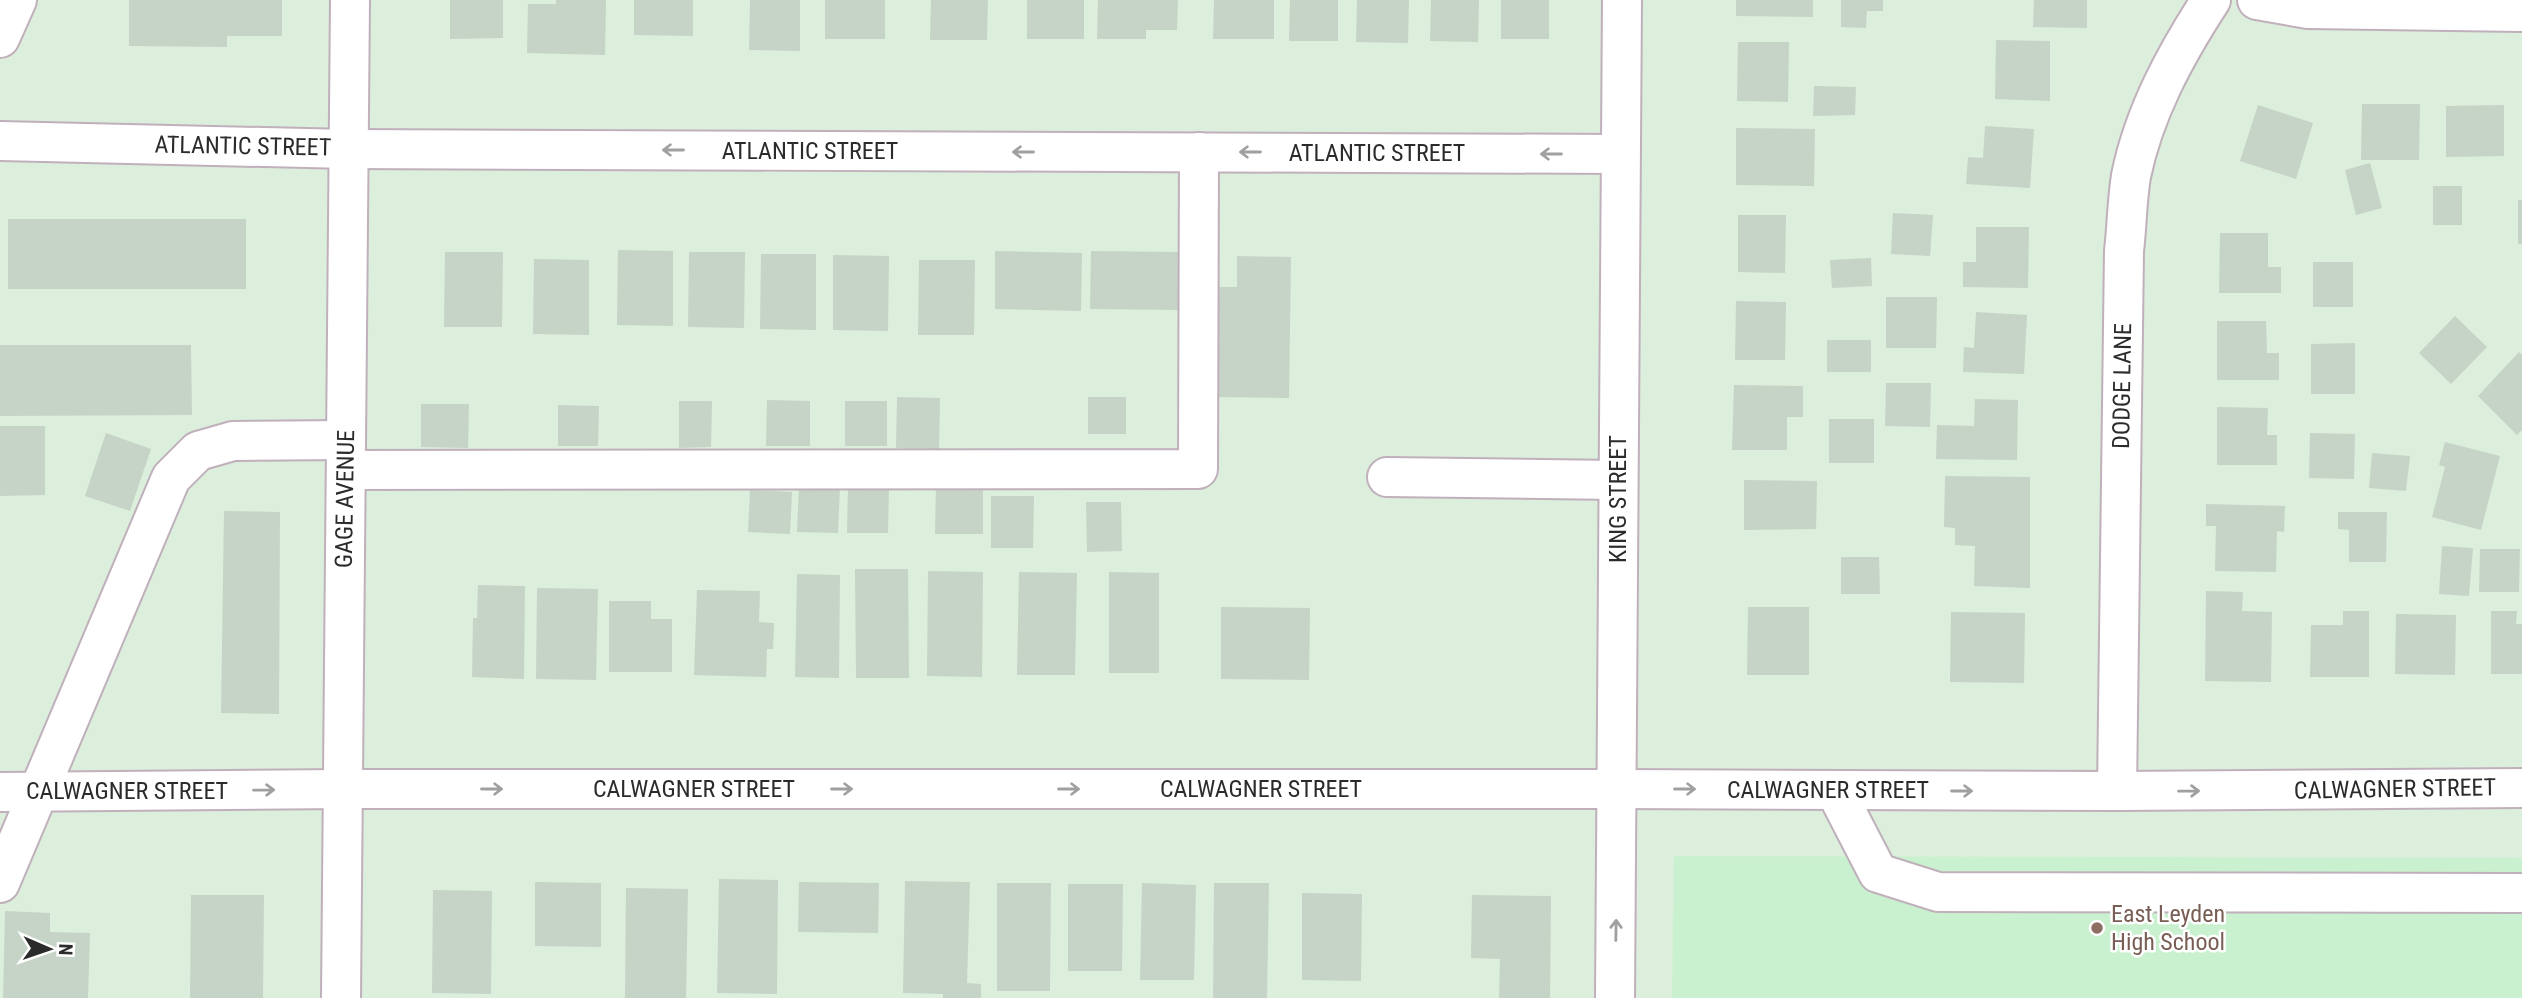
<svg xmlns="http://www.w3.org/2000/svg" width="2522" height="998" viewBox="0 0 2522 998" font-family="'Roboto Condensed',sans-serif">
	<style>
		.education { fill: #caf1cf }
		.building { fill: #c5d4c6 }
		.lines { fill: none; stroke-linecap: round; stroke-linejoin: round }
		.minor-casing { stroke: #c0b0bc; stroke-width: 42 }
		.minor { stroke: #fff; stroke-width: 38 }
		.oneway { stroke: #a0a0a0 }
		.education-dot { fill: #8d6e63; stroke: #fff; stroke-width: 2.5 }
		.labels { text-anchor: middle; stroke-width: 5; stroke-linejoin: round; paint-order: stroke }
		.street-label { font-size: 24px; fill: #2b2b2b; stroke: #fff }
		.education-label { font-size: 24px; fill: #785e54; stroke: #fff; text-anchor: start }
	</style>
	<rect width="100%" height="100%" fill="#dceedc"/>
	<!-- education -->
	<path class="education" d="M1674 856 2522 858V998H1672Z"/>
	<!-- building -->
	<g class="building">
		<path d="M129 0H282V36H227V47L129 46Z"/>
		<path d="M450 0H503V38L450 39Z"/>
		<path d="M556 0H606L605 55 527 53 528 4H556Z"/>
		<path d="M634 0H693V36L634 35Z"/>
		<path d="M750 0H800V51L749 50Z"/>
		<rect x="825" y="0" width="60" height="39"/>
		<path d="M931 0H988L987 40H930Z"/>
		<rect x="1027" y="0" width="57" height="39"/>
		<path d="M1098 0H1178L1177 30H1146V39H1097Z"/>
		<path d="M1214 0H1274V39H1213Z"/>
		<path d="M1290 0H1338V41H1289Z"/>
		<path d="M1357 0H1409L1408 43 1356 42Z"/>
		<path d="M1431 0H1479L1478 42 1430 41Z"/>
		<rect x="1501" y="0" width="48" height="39"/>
		<path d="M1736 0H1813V17L1736 16Z"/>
		<path d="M1841 0H1883V11H1867L1866 28 1841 27Z"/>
		<path d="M2034 0H2087V28L2033 27Z"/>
		<path d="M1996 40 2050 41V101L1995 99Z"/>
		<path d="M1738 42H1789L1788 102 1737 101Z"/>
		<path d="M1814 86 1856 87 1855 115 1813 116Z"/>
		<path d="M2362 104H2420L2419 160H2361Z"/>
		<path d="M2258 105 2313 123 2296 179 2240 161Z"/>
		<path d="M2504 105V156L2446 157V106Z"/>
		<path d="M1985 126 2034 129 2030 188 1966 184 1968 157 1983 158Z"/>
		<path d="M1736 128 1815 129 1814 186 1736 185Z"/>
		<path d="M2370 163 2382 208 2356 215 2345 170Z"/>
		<rect x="2433" y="186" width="29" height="39"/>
		<rect x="2518" y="200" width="4" height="44"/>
		<path d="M1893 213 1933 215 1930 256 1891 254Z"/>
		<path d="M1738 215H1786L1785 273 1738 272Z"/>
		<rect x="8" y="219" width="238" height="70"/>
		<path d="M1976 227H2029L2028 288 1963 287V262H1976Z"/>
		<path d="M2220 233H2268V267H2281V293H2219Z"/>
		<path d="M618 250 673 251V326L617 325Z"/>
		<path d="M995 251 1082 253 1081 311 995 309Z"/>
		<path d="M1091 251 1178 252V310L1090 309Z"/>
		<path d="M445 252H503L502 327H444Z"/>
		<path d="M689 252H745L744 328 688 327Z"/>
		<path d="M761 254H816V330L760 329Z"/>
		<path d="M833 255 889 256 888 331 833 330Z"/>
		<path d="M1237 256 1291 257 1289 398 1215 397 1217 287H1237Z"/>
		<path d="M1871 258 1872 286 1832 288 1830 260Z"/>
		<path d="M534 259 589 260V335L533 334Z"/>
		<path d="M919 260H975L974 335H918Z"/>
		<rect x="2313" y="262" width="40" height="45"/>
		<path d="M1886 297H1937L1936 348H1886Z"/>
		<path d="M1736 301 1786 302 1785 360H1735Z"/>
		<path d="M1976 312 2027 315 2024 374 1963 372 1964 347 1974 348Z"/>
		<path d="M2455 316 2487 347 2451 384 2419 353Z"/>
		<path d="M2217 321H2266L2267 353H2279V380H2217Z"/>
		<rect x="1827" y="340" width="44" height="32"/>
		<path d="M2355 343V394H2311V344Z"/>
		<path d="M0 345H191L192 415 0 416Z"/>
		<path d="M2519 352 2522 355V430L2517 435 2478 396Z"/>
		<path d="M1886 383H1931L1930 427 1885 426Z"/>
		<path d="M1734 385 1803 386V417H1787V450H1732Z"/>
		<path d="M897 397 940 398 939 449 896 448Z"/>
		<rect x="1088" y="397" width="38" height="37"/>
		<path d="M1975 399 2018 400 2017 460 1936 459 1937 425 1974 426Z"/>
		<path d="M767 400 810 401V446H766Z"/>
		<path d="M679 401H712L711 447 679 448Z"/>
		<rect x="845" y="401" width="42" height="45"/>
		<path d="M421 404H469L468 448 421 447Z"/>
		<path d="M558 405 599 406 598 446H558Z"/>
		<path d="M2217 407 2268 408 2267 435H2277V465H2217Z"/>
		<rect x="1829" y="419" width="45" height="44"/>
		<path d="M0 426H45V495L0 496Z"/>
		<path d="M106 433 151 449 130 511 85 496Z"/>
		<path d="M2310 433 2355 434 2354 479 2309 478Z"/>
		<path d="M2445 442 2500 456 2481 530 2432 517 2445 467 2439 465Z"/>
		<path d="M2372 453 2410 456 2406 491 2369 488Z"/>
		<path d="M1945 476 2030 477V588L1974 586 1975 546 1955 545V528L1944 527Z"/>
		<path d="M1744 480 1817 481 1816 529 1744 530Z"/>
		<path d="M936 486H983V534H935Z"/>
		<path d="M799 487 840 488 838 533 797 532Z"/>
		<path d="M848 488H889L888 533H847Z"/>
		<path d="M750 490 792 492 790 534 748 532Z"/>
		<path d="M991 496H1034L1033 548H991Z"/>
		<path d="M1086 502H1121L1122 551 1087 552Z"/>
		<path d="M2206 504 2285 506 2284 532 2277 531 2276 572 2215 571 2216 526H2206Z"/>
		<path d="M224 511 280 512 279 714 221 713Z"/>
		<path d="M2338 512H2387L2386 562H2349V530L2338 529Z"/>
		<path d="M2442 546 2473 548 2469 596 2439 594Z"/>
		<path d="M2480 549H2520L2519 592H2479Z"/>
		<path d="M1841 557H1879L1880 594H1841Z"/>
		<path d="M855 569H908L909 678H856Z"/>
		<path d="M928 571 983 572 982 677 927 676Z"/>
		<path d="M1019 572 1077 573 1075 675H1017Z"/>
		<path d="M1109 572 1159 573V673H1109Z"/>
		<path d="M797 574 840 575 839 678 795 677Z"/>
		<path d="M478 585 525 586 524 679 472 677 473 618H477Z"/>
		<path d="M537 588 598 589 596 680 536 679Z"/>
		<path d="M697 590 760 591 759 622 774 623 773 649H767L766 677 694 675Z"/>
		<path d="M2206 591 2243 592 2242 611 2272 612 2271 682 2205 681Z"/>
		<path d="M609 601H651V619H672V672H609Z"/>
		<path d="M1221 607 1310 608 1309 680 1221 679Z"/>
		<path d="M1748 607H1809V675H1747Z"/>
		<path d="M2343 611H2369V677H2310L2311 625H2343Z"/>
		<path d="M2491 611H2517L2516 624H2522V674H2491Z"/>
		<path d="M1951 612 2025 613 2024 683 1950 682Z"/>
		<path d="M2396 614 2456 615 2455 675 2395 674Z"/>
		<path d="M719 879 778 880 777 994 717 993Z"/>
		<path d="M905 881 970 882 967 983 981 984V998H943V994L903 993Z"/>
		<path d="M535 882 601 883V947L535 946Z"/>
		<path d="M799 882 879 883 878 933 798 932Z"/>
		<path d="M997 883H1051L1050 991H997Z"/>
		<path d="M1142 883 1196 885 1194 980H1140Z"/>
		<path d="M1214 883H1269L1267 998H1213Z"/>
		<path d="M1068 884H1123L1122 971H1068Z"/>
		<path d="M626 888 688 889 686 998H625Z"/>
		<path d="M433 890 492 891 491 994 432 993Z"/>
		<path d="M1302 893 1362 894 1361 981 1302 980Z"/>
		<path d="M191 895H264L263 998H190Z"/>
		<path d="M1472 895 1551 896 1550 998H1499L1500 959 1471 958Z"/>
		<path d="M5 911 50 913V932L90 933 88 998H3Z"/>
	</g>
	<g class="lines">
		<!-- minor casing -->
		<g class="minor-casing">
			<g id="minor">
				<path d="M2257 0 2308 9 2522 12"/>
				<path d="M0 38 17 0"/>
				<path d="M0 141 348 149 1620 154"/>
				<path d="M346 470 1198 469 1199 152"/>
				<path d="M1387 477 1618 480"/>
				<path d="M1835 790 1878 873 1938 892 2522 893"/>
				<path d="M2117 791 2124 251C2127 226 2127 200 2131 176 2144 112 2176 54 2211 0"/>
				<path d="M0 792 343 789H1617L2117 791 2522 788"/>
				<path d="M0 883 171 478 198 451 233 441 346 440"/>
				<path d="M341 998 350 0"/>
				<path d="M1615 998 1622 0"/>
			</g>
		</g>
		<!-- minor -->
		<use href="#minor" class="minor"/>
	</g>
	<!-- one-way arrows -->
	<defs><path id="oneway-shaft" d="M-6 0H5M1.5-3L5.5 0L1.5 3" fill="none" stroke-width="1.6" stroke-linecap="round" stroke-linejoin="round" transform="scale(1.75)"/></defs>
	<g class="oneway">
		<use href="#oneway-shaft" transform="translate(673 150) rotate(-180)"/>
		<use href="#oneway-shaft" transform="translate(1023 152) rotate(-180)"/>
		<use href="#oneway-shaft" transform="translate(1250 152) rotate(-180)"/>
		<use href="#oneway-shaft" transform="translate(1551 154) rotate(-180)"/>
		<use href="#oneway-shaft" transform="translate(492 789)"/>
		<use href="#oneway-shaft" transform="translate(842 789)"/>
		<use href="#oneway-shaft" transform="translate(1069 789)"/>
		<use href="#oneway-shaft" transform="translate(1685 789)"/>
		<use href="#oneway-shaft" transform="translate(264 790) rotate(-1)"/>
		<use href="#oneway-shaft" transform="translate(1962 791)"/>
		<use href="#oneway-shaft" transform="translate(2189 791) rotate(-1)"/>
		<use href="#oneway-shaft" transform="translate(1616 930) rotate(-89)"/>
	</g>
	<!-- markers -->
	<circle class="education-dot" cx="2097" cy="928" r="7"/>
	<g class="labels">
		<!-- street labels -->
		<g class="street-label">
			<text transform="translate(243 146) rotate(1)" y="8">ATLANTIC STREET</text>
			<text x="810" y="159">ATLANTIC STREET</text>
			<text x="1377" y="161">ATLANTIC STREET</text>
			<text transform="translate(2122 386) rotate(-89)" y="8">DODGE LANE</text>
			<text transform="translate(345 499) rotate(-89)" y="8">GAGE AVENUE</text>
			<text transform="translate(1618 499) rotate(-90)" y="8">KING STREET</text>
			<text x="694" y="797">CALWAGNER STREET</text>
			<text x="1261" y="797">CALWAGNER STREET</text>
			<text transform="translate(2395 789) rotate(-1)" y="8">CALWAGNER STREET</text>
			<text x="1828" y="798">CALWAGNER STREET</text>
			<text x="127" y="799">CALWAGNER STREET</text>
		</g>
		<!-- education labels -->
		<g class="education-label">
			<text x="2111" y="922">East Leyden<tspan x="2111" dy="28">High School</tspan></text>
		</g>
	</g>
	<!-- north arrow -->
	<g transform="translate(49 949) rotate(92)" stroke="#ffffff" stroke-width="5" paint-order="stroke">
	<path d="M0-5L12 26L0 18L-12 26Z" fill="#2b2b2b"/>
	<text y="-10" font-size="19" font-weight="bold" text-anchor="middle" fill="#2b2b2b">N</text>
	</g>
</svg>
